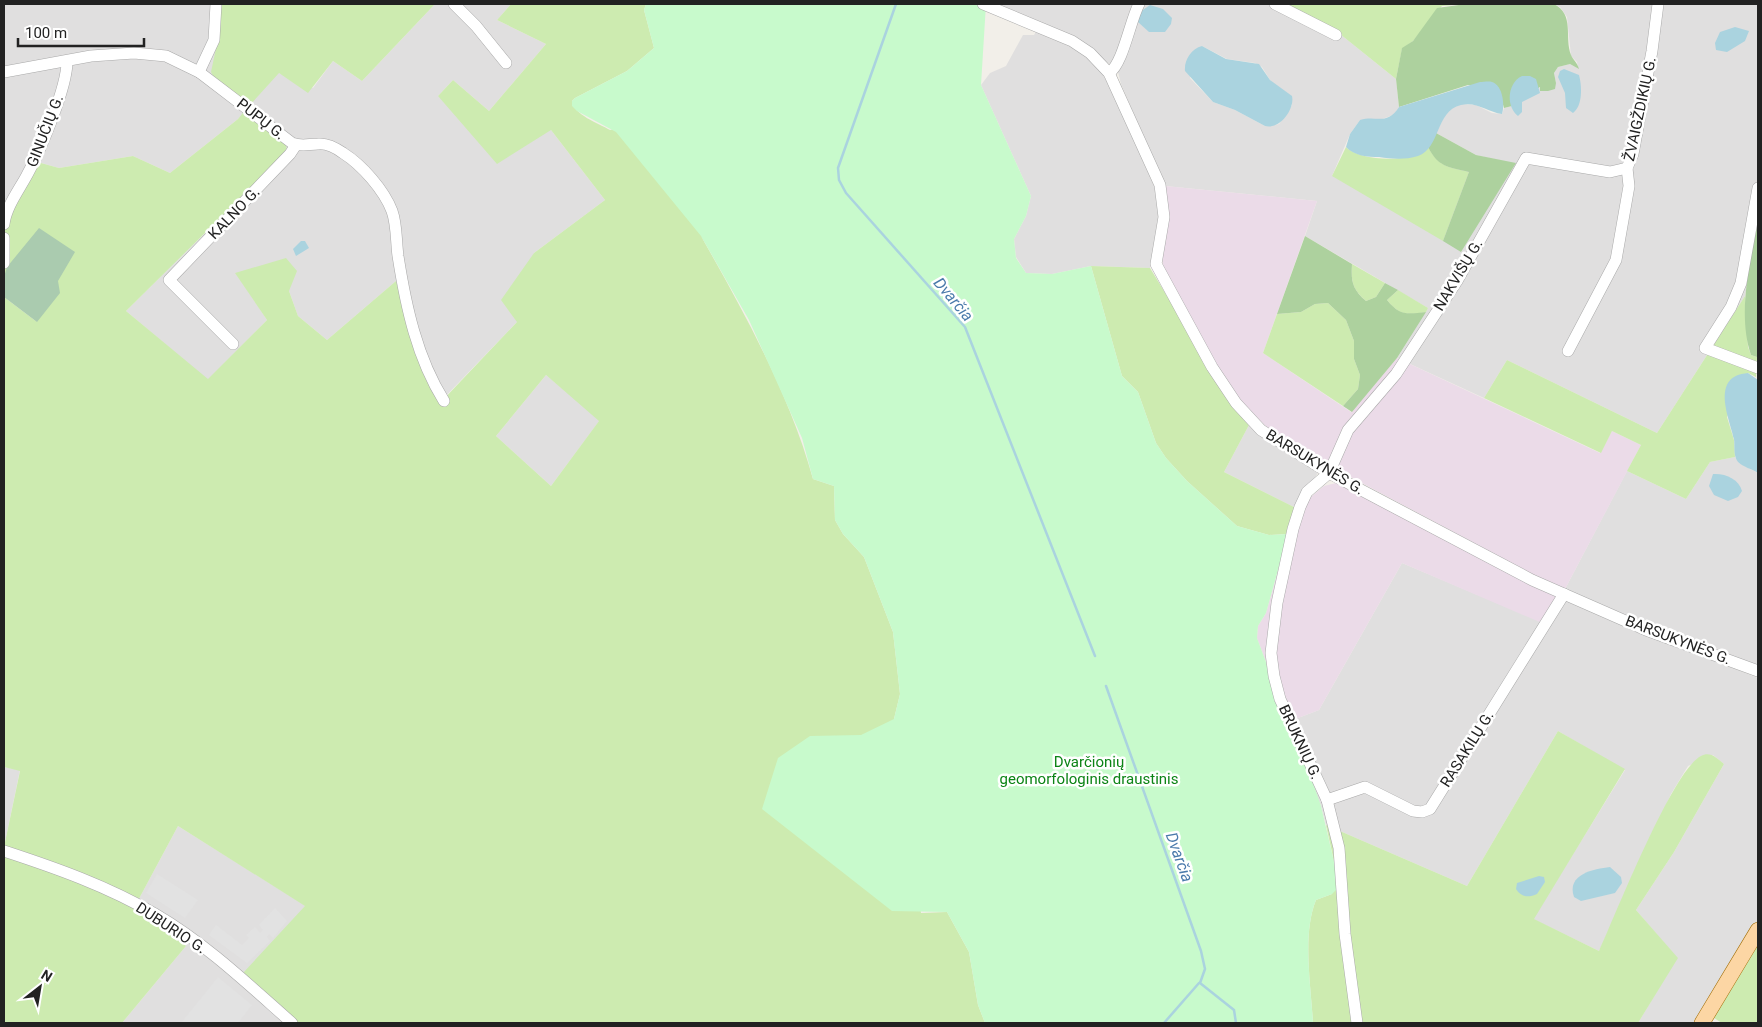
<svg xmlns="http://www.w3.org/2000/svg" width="1762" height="1027" viewBox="0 0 1762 1027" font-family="Roboto,sans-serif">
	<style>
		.residential { fill: #e0dfdf; fill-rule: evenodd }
		.industrial { fill: #ebdbe8 }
		.grass { fill: #cdebb0; fill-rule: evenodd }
		.forest { fill: #add19e }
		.cemetery { fill: #aacbaf }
		.park { fill: #c8facc }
		.parking { fill: #e2e2e2 }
		.water { fill: #aad3df }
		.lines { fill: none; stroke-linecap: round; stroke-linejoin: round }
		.stream { stroke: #aad3df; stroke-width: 2.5 }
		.minor-casing { stroke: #a9a9a9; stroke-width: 12 }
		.major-casing { stroke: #a06b00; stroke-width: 16 }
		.minor { stroke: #fff; stroke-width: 11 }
		.major { stroke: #fcd6a4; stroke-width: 15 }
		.labels { text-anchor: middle; stroke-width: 5; stroke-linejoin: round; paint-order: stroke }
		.street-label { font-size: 15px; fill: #222; stroke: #fff }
		.park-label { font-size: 15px; fill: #0c8416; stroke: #fff }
		.water-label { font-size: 16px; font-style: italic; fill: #4a7aab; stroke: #fff }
	</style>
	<rect width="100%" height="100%" fill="#f2efe9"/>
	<!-- residential -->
	<g class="residential">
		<path d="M4 4H219L279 73 313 88 333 61 362 81 435 4H511L497 20 546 44 489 111 453 80 438 96 551 130 605 200 534 253 517 322 440 402 396 281 327 340 298 316 289 291 236 273 267 320 208 380 126 311 287 152 249 106 238 119 170 173 133 156 59 168 30 160 4 212Z"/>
		<path d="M994 4H1134L1114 64H1110Z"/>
		<path d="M1142 4H1268L1340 34 1396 79 1399 107 1394 115 1379 120H1360L1350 134 1332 176 1516 164 1476 155 1436 133 1445 115 1452 108 1462 104 1476 105 1492 113 1502 114 1504 108 1512 106 1510 97 1556 83 1554 73 1558 67 1570 64 1578 68 1577 62 1571 56 1567 17 1560 7 1554 4H1758V221L1745 296 1657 433 1507 360 1484 398 1397 358 1428 308 1305 236 1317 201 1165 186 1121 84 1118 72ZM1202 46 1227 59 1255 63 1262 67 1270 80 1292 105 1279 124 1265 126 1235 110 1213 102 1190 78Z"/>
		<path d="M1038 28 1072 45 1099 68 1116 98 1157 193 1159 225 1150 268 1091 266 1052 274 1026 273 1016 257 1014 239 1026 216 1031 196 981 85 990 73 1006 66 1023 35H1034Z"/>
		<path d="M546 375 600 420 551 486 496 436Z"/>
		<path d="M1258 418 1269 429 1324 463 1296 508 1224 472 1249 425Z"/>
		<path d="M1735 457 1739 463 1758 473V668L1564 591 1627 471 1686 499 1710 462Z"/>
		<path d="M1402 563 1542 622 1559 598 1758 678V920L1697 1023H1638L1677 958 1636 910 1674 852 1724 764 1713 755 1688 766 1671 794 1599 951 1533 919 1625 770 1558 731 1467 886 1326 825 1321 806 1285 723 1319 710Z"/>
		<path d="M4 767 20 770 4 847Z"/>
		<path d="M178 826 306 906 296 1023H122L186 946 134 908Z"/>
	</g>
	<!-- industrial -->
	<g class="industrial">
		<path d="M1165 186 1317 201 1263 353 1351 412 1397 358 1600 453 1612 431 1641 445 1564 591 1287 443 1269 429 1242 403 1205 349 1164 269 1161 253Z"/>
		<path d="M1336 483 1559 598 1542 623 1402 563 1319 710 1285 723 1274 697 1266 662 1257 638 1258 626 1266 613 1288 534 1306 501 1324 486Z"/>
	</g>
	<!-- grass -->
	<g class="grass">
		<path d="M219 4H435L362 81 333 61 308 93 279 73 250 105 286 145 287 152 126 311 208 379 267 320 235 273 286 258 297 271 289 291 298 316 327 340 396 281 424 372 441 402 517 322 501 300 534 253 605 200 551 130 497 164 438 96 453 80 489 111 546 44 497 20 511 4H646L644 10 654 48 627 71 575 98 572 101C574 115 598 123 610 130L652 120 1121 853 701 236C745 314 789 393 813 479L834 486 835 520 843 534 864 557 893 632 900 694 894 719 921 913 947 912 969 952 978 1005 985 1023H296L297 1021 243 973 305 906 178 826 134 908 186 946 122 1023H4V847L20 771 4 767V297L37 322 4 277V212L30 160 59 168 133 156 170 173 238 119 249 105 215 80 211 72 219 34ZM546 375 599 421 551 486 496 436Z"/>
		<path d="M1284 4H1466L1442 6 1413 41 1402 49 1396 79 1340 34Z"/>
		<path d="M1346 147C1360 162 1416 163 1428 147 1439 167 1448 167 1469 172L1443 241 1332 176Z"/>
		<path d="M1352 264 1385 283 1376 297 1366 301C1352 289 1351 281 1352 264Z"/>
		<path d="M1091 266 1150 268 1236 410 1249 425 1224 472 1296 508 1288 534 1269 535 1237 526 1187 481 1166 458 1156 443 1138 392 1122 376Z"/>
		<path d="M1398 290 1428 308 1426 312C1407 315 1400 316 1387 300Z"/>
		<path d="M1745 296 1748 347 1751 355 1757 357 1756 377 1748 373 1727 417 1734 440 1735 457 1710 462 1686 499 1627 471 1641 445 1612 431 1601 453 1484 398 1507 360 1657 433Z"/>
		<path d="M1328 303 1346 320 1354 341V359L1360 375 1358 389 1343 406 1263 353 1277 314 1301 312 1315 304Z"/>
		<path d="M1558 731 1625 769 1534 919 1599 951C1616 914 1672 771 1701 756 1710 751 1717 758 1724 764L1674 852 1636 910 1678 958 1638 1023H1313C1311 986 1302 934 1316 900L1332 894 1335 866 1326 825 1467 886Z"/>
		<path d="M1758 945V1023H1722L1714 1018Z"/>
	</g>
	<!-- forest -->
	<g class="forest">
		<path d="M1466 4H1554C1575 15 1564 37 1571 55 1573 60 1577 62 1579 69L1570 64 1558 67 1554 73 1556 83 1555 89 1548 91H1540V87L1512 106 1504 108 1498 87 1468 85 1399 107 1396 79 1402 48 1413 41 1437 8Z"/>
		<path d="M1436 133 1476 155 1516 163 1461 252 1443 241 1469 172C1448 167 1438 167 1428 147Z"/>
		<path d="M1758 221V355L1757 357 1751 355C1737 314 1750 261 1758 221Z"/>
		<path d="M1305 236 1352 264C1351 281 1352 289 1366 301L1376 297 1385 283 1398 290 1387 300C1400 316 1407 314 1426 312L1397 358 1352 412 1343 406 1358 389 1360 375 1354 359V341L1346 320 1328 303 1315 304 1301 312 1277 314Z"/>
	</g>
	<!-- cemetery -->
	<path class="cemetery" d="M39 228 75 252 58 281 60 293 37 322 4 297V277L7 267Z"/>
	<!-- park -->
	<path class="park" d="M646 4H986L981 85 1031 196 1026 216 1014 239 1016 258 1026 273 1052 274 1091 266 1122 376 1138 392 1156 443 1166 458 1187 481 1237 526 1269 535 1288 534 1266 613 1258 626 1257 638 1266 662 1274 697 1311 777 1321 806 1335 866 1336 890 1332 894 1316 900C1302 934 1311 986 1313 1023H985L978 1005 969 952 947 912 892 911 762 809 778 758 810 736 861 735 894 719 900 694 893 632 864 557 843 534 835 520 834 486 813 479 802 438 749 320 701 236 616 132 577 111 572 106V101L575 98 627 71 654 48 644 10Z"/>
	<!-- parking -->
	<g class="parking">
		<path d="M157 874 198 900 185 918 146 893Z"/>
		<path d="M275 908 287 921 273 938 269 934 267 937 270 941 247 963 209 935 216 925 242 945 249 938 246 935 255 927 260 933 263 930 259 925Z"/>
		<path d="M218 977 252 1005 238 1023H181Z"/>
	</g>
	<!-- water -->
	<g class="water">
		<path d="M1150 5 1163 9 1172 18 1171 24 1165 32H1149L1138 22 1140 12Z"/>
		<path d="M1735 27 1749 31 1745 41 1727 52 1716 50 1715 43 1720 32Z"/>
		<path d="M1202 46 1226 59 1259 64 1270 80 1292 96C1295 109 1280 130 1265 126L1235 110 1213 102 1185 71C1184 60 1191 49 1202 46Z"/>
		<path d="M1564 69 1579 75C1582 86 1583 106 1573 113L1566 108 1565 93 1558 77 1560 71Z"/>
		<path d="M1522 76H1530L1536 79 1540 93 1522 102V112L1518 116C1505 106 1508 82 1522 76Z"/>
		<path d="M1480 82C1483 82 1489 81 1492 82 1503 85 1505 106 1502 114 1488 112 1476 101 1461 105 1435 111 1441 148 1418 156 1405 160 1392 159 1379 157 1368 157 1354 156 1346 147L1350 134 1360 120C1376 115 1387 126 1399 107Z"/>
		<path d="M301 241H305L309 248 296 256 293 249Z"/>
		<path d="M1748 373 1758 380V473C1752 469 1743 467 1738 462 1733 456 1735 446 1734 439 1729 417 1710 376 1748 373Z"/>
		<path d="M1713 474C1725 473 1739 479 1742 491L1738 497 1728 501 1714 495 1709 486Z"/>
		<path d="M1610 867 1621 877 1622 883 1615 893 1581 901 1574 897C1566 874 1594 869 1610 867Z"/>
		<path d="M1539 876 1544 877 1545 882 1537 894C1528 898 1521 897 1516 889L1517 883Z"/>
	</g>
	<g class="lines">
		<!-- stream -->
		<g class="stream">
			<path d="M896 4 838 168 839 180 846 193 965 327 1095 656"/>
			<path d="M1106 686 1201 951 1205 969 1200 983 1234 1010 1236 1023"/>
			<path d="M1164 1023 1199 983"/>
		</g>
		<!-- minor casing -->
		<g class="minor-casing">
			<g id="minor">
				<path d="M454 4 476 26 506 63"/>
				<path d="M983 4 1072 41 1090 53 1109 73 1160 185 1164 217 1156 264 1212 367 1236 403 1261 430 1329 473 1532 580 1646 630 1758 671"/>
				<path d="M1275 4 1336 35"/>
				<path d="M4 72 91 56 134 53 166 56 199 72 292 143C301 147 309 144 318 144 327 143 336 148 343 153 362 165 384 190 392 211 397 225 396 241 398 256 406 307 417 358 444 401"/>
				<path d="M199 72 214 40 216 4"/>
				<path d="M1109 73C1123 64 1130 21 1139 4"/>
				<path d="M1758 188 1741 283 1731 307 1705 348 1758 368"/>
				<path d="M4 224C6 207 19 190 27 175 40 152 67 87 67 62"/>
				<path d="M4 238V263"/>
				<path d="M233 344 169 280 290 154 296 145"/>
				<path d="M1568 351 1616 260 1629 186 1627 168 1633 154 1652 51 1658 4"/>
				<path d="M1327 800 1365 787 1413 811 1422 812 1430 809 1564 594"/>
				<path d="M4 851C56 868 107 886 155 914 205 943 249 985 292 1023"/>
				<path d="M1357 1023 1345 934 1339 848 1327 800 1280 699 1274 676 1271 653 1277 603 1293 529 1300 507 1307 492 1329 473 1348 430 1396 374 1457 281 1526 158 1610 172 1627 168"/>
			</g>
		</g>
		<!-- major casing -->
		<g class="major-casing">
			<path id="major" d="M1702 1023 1758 930"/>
		</g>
		<!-- minor -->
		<use href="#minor" class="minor"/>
		<!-- major -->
		<use href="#major" class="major"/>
	</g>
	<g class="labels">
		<!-- street labels -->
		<g class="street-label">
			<text transform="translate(1640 109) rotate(-78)" y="5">ŽVAIGŽDIKIŲ G.</text>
			<text transform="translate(261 119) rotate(38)" y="5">PUPŲ G.</text>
			<text transform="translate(45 131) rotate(-69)" y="5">GINUČIŲ G.</text>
			<text transform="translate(234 213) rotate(-46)" y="5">KALNO G.</text>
			<text transform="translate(1458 275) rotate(-59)" y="5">NAKVIŠŲ G.</text>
			<text transform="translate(1315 462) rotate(31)" y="5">BARSUKYNĖS G.</text>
			<text transform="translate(1678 640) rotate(21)" y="5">BARSUKYNĖS G.</text>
			<text transform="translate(1300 742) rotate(65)" y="5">BRUKNIŲ G.</text>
			<text transform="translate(1467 749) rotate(-58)" y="5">RASAKILŲ G.</text>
			<text transform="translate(171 928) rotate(33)" y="5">DUBURIO G.</text>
		</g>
		<!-- park labels -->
		<g class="park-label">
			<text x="1089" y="767">Dvarčionių<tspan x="1089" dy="17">geomorfologinis draustinis</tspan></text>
		</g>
		<!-- water labels -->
		<g class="water-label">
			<text transform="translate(954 299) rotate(50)" y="6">Dvarčia</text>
			<text transform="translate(1180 857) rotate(70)" y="6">Dvarčia</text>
		</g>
	</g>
	<!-- border -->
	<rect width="1762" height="1027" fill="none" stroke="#222222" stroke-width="10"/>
	<!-- north arrow -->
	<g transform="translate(40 987) rotate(31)" stroke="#ffffff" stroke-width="4" paint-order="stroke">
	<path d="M0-4L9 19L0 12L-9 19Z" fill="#222222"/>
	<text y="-8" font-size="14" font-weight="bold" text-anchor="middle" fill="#222222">N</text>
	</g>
	<!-- scale -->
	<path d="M18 38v8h126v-8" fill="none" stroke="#222222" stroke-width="2.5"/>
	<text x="25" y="38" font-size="15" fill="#222222" stroke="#ffffff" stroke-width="4" paint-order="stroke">100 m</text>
</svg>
